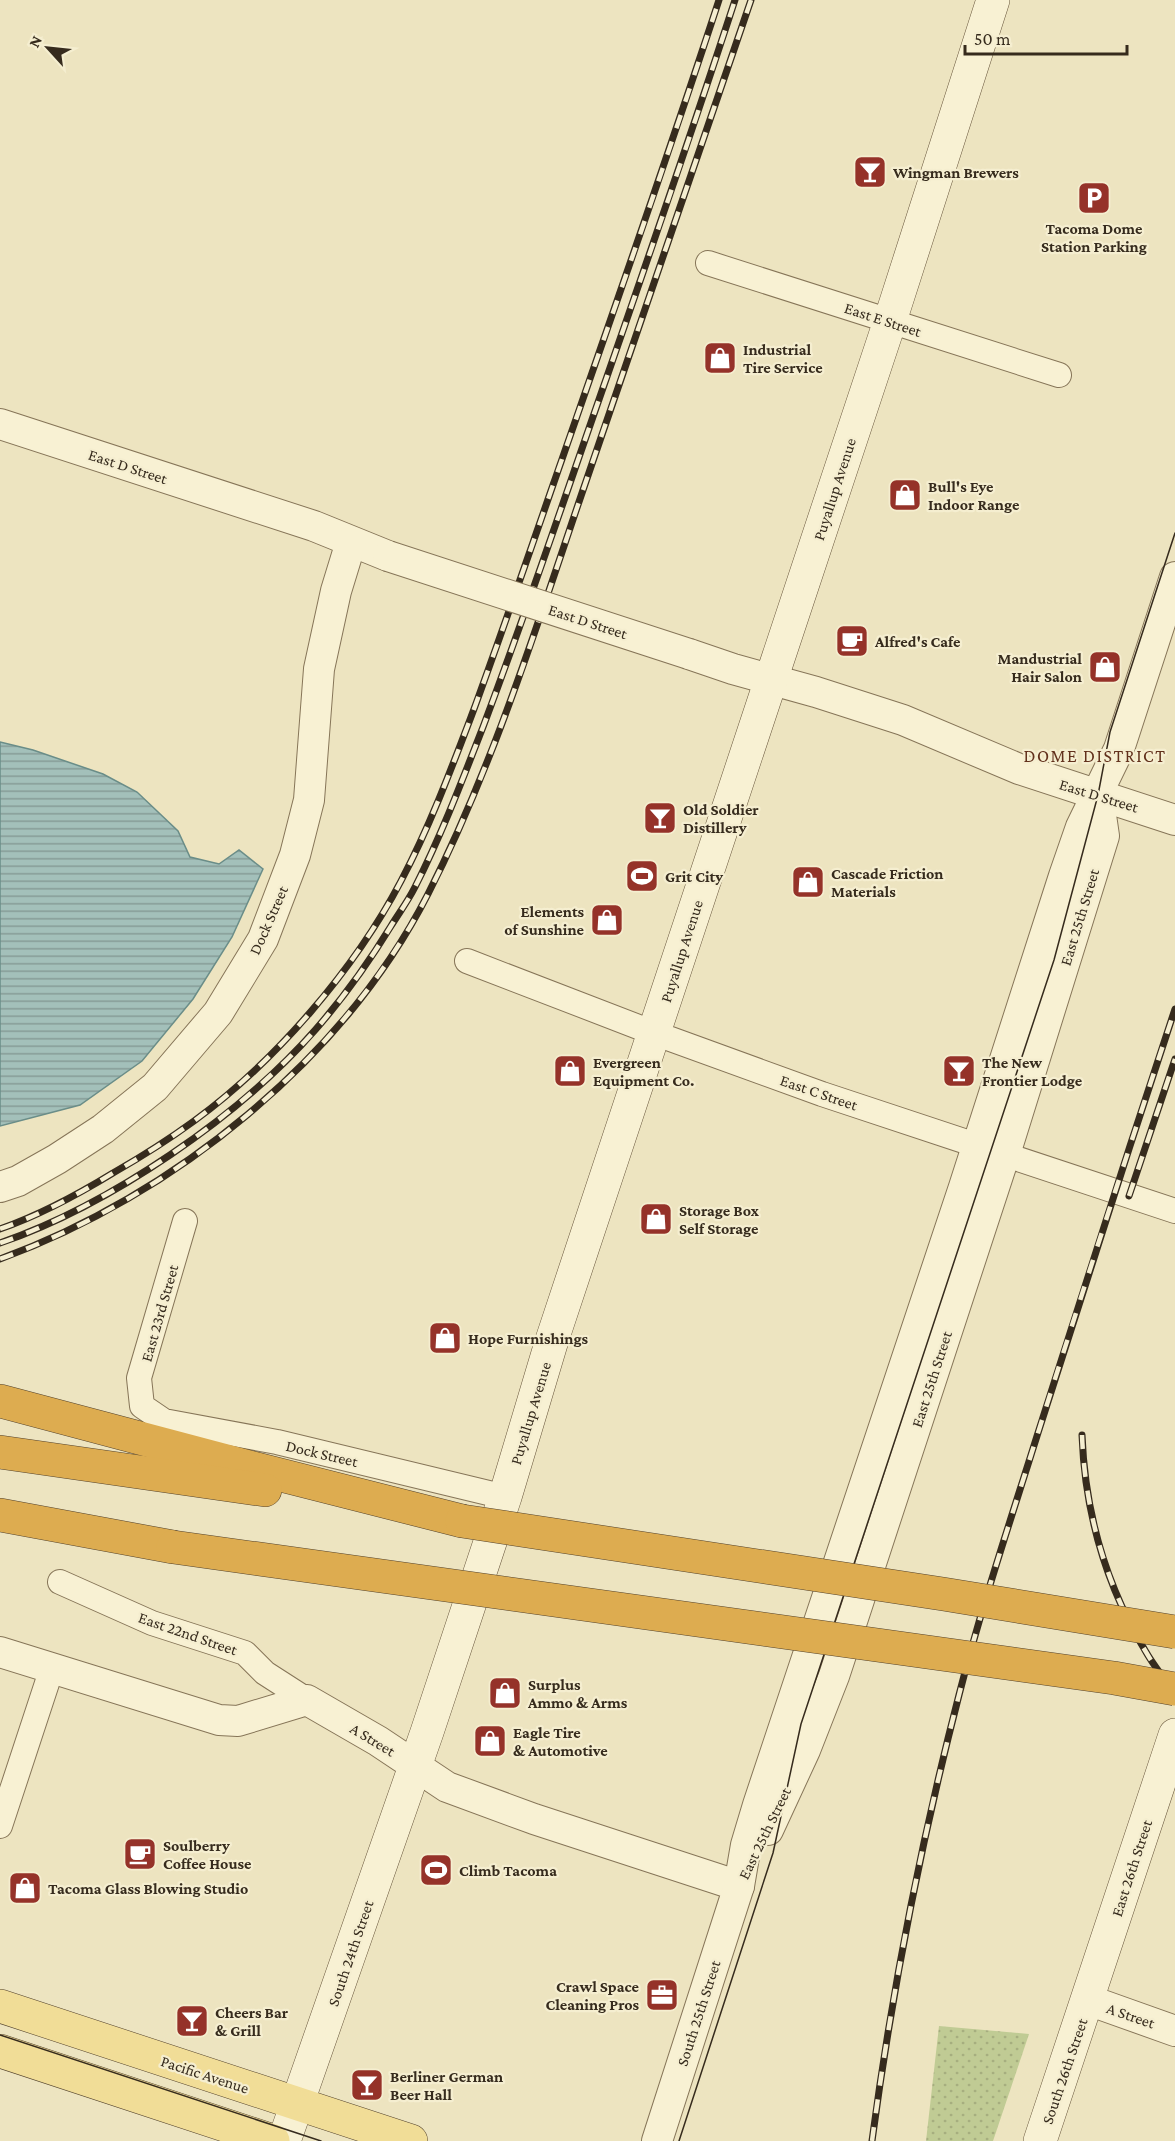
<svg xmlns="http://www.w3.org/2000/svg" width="1175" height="2141" viewBox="0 0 1175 2141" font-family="'Crimson Pro',serif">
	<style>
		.grass { fill: url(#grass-dots) }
		.water { fill: url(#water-rules); stroke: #6a8d88; stroke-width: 1.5 }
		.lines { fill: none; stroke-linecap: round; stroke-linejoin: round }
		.minor-casing { stroke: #867558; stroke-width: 26 }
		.tertiary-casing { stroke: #867558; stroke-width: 32 }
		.secondary-casing { stroke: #68563c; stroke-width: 34 }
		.primary-casing { stroke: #54432d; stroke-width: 34 }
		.motorway-casing { stroke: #54432d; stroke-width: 34 }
		.minor { stroke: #f8f1d3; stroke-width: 24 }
		.tertiary { stroke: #f8f1d3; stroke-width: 30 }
		.secondary { stroke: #f8f1d3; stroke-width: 33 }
		.primary { stroke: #f1dd97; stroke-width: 33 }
		.motorway { stroke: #ddac50; stroke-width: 33 }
		.tram { stroke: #362b1d; stroke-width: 1.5 }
		.rail-casing { stroke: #362b1d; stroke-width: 7 }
		.rail { stroke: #f5eed0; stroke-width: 4.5; stroke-dasharray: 14; stroke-linecap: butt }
		.tertiary-bridge-casing { stroke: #867558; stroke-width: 32; stroke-linecap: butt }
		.motorway-bridge-casing { stroke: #54432d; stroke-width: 34; stroke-linecap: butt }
		.tertiary-bridge { stroke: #f8f1d3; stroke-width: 30 }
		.motorway-bridge { stroke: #ddac50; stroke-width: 33 }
		.labels { text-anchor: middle; stroke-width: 4.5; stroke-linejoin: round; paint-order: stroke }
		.poi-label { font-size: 16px; font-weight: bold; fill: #362b1d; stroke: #f5eed0; text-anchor: start }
		.street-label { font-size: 16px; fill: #362b1d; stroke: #f5eed0 }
		.neighbourhood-label { font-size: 18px; letter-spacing: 1.5px; fill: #62311c; stroke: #f5eed0 }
	</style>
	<defs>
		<pattern id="grass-dots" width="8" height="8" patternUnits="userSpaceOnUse" patternTransform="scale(1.5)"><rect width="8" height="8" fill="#c0cb94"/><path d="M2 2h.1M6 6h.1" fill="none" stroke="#a6ae7f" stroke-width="1.8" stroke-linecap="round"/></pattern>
		<pattern id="water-rules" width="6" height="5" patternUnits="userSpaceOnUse" patternTransform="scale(1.5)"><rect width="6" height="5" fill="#a3c0ba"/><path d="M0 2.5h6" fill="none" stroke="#869c97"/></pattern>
	</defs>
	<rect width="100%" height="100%" fill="#ede4c0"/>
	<!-- grass -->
	<path class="grass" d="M939 2026 1029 2034 993 2141H926Z"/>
	<!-- water -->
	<path class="water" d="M0 742 33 750 103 774 137 792 178 831 190 857 219 864 239 850 263 869 232 937 193 999 142 1061 80 1105 0 1126Z"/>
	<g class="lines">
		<!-- minor casing -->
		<g class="minor-casing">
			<g id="minor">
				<path d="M708 263 1059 375"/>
				<path d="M467 961 654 1033 822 1094 1175 1211"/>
				<path d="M185 1221 139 1378 142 1406 164 1421 277 1442 505 1497"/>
				<path d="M60 1582 152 1623 245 1653 265 1673 307 1700"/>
				<path d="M0 1826 52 1668"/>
			</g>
		</g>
		<!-- tertiary casing -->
		<g class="tertiary-casing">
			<g id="tertiary">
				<path d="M0 424 314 526 388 556"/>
				<path d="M689 654 733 669 816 692 903 720 1019 769 1175 820"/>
				<path d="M0 1187 18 1181 57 1159 103 1129 155 1087 218 1013 263 939 295 855 309 800 319 669 336 591 351 542"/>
				<path d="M0 1652 219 1720 238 1721 307 1700 378 1741 447 1787 534 1819 739 1886"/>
				<path d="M768 1830 805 1750 834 1676 1005 1154 1104 836 1098 795"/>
				<path d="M1088 2000 1175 2031"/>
				<path d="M657 2141 739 1886 746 1845 758 1805 964 1187 1064 876 1081 827 1119 749 1175 577"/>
			</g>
		</g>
		<!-- secondary casing -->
		<g class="secondary-casing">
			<g id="secondary">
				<path d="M284 2141 427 1732 505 1497 552 1340 890 321 993 0"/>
				<path d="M1040 2141 1175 1735"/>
			</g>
		</g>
		<!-- primary casing -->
		<g class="primary-casing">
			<g id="primary">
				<path d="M0 2006 411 2141"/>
				<path d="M0 2051 273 2141"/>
			</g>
		</g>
		<!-- motorway casing -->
		<g class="motorway-casing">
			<g id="motorway">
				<path d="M0 1401 245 1466 462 1521"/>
				<path d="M0 1452 265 1490"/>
				<path d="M0 1515 173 1547"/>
			</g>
		</g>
		<!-- minor -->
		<use href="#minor" class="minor"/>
		<!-- tertiary -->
		<use href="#tertiary" class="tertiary"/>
		<!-- secondary -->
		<use href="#secondary" class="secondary"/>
		<!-- primary -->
		<use href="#primary" class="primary"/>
		<!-- motorway -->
		<use href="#motorway" class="motorway"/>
		<!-- tram -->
		<g class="tram">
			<path d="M0 2035 321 2141"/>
			<path d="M679 2141 773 1853 801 1724 1054 960 1098 795 1110 732 1175 533"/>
		</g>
		<!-- rail casing -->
		<g class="rail-casing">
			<g id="rail">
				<path d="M1129 1196 1175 1059"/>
				<path d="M0 1229C40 1215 77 1195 113 1173 141 1157 168 1140 194 1121 275 1062 355 969 401 881 430 826 452 767 474 709 501 635 527 560 553 485 609 324 666 162 719 0"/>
				<path d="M0 1243C110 1205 239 1117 316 1029 344 997 369 962 391 926 399 913 408 901 415 887 441 836 462 781 483 727 513 647 541 567 569 486 625 324 682 163 735 0"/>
				<path d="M0 1259C173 1196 344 1059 428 894 493 766 536 628 582 493 638 329 695 164 751 0"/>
				<path d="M1082 1435C1085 1512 1106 1586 1146 1652 1154 1666 1165 1680 1175 1693"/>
				<path d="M872 2141C892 1991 921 1842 959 1695 981 1608 1010 1522 1037 1436 1082 1293 1128 1151 1175 1009"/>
			</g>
		</g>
		<!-- rail -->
		<use href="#rail" class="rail"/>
		<!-- tertiary-bridge casing -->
		<g class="tertiary-bridge-casing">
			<path id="tertiary-bridge" d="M388 556 689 654"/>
		</g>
		<!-- motorway-bridge casing -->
		<g class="motorway-bridge-casing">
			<g id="motorway-bridge">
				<path d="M462 1521 943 1594 1175 1632"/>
				<path d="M173 1547 1114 1678 1175 1689"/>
			</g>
		</g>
		<!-- tertiary-bridge -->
		<use href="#tertiary-bridge" class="tertiary-bridge"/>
		<!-- motorway-bridge -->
		<use href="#motorway-bridge" class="motorway-bridge"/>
	</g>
	<!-- icons -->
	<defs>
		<g id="bar-square" transform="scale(1.725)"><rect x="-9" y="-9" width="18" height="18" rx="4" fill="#953229" stroke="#f5eed0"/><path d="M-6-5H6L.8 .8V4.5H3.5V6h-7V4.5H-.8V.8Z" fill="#fff"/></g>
		<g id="parking-square" transform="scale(1.725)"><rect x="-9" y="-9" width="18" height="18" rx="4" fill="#953229" stroke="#f5eed0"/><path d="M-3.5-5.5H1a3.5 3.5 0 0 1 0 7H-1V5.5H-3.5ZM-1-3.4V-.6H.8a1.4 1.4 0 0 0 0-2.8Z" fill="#fff"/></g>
		<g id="shop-square" transform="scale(1.725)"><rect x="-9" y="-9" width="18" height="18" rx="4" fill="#953229" stroke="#f5eed0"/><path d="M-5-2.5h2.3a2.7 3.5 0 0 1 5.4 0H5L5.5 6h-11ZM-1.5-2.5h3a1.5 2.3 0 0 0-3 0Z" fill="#fff"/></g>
		<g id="cafe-square" transform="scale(1.725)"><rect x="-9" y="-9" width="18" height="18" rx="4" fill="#953229" stroke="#f5eed0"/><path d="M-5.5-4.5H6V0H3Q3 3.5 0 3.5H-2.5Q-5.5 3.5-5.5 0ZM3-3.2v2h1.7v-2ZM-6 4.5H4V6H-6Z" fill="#fff"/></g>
		<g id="stadium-square" transform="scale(1.725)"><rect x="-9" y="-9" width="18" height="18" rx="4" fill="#953229" stroke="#f5eed0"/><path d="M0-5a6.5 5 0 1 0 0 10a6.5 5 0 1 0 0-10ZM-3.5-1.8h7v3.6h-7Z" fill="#fff"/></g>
		<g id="office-square" transform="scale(1.725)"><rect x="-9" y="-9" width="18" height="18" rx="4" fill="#953229" stroke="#f5eed0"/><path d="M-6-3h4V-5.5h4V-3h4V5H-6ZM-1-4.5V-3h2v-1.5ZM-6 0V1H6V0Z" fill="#fff"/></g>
	</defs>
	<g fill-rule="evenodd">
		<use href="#bar-square" x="870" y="172"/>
		<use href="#parking-square" x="1094" y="198"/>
		<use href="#shop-square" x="720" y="358"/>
		<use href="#shop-square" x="905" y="495"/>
		<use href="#cafe-square" x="852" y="641"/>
		<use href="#shop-square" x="1105" y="667"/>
		<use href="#bar-square" x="660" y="818"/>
		<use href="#stadium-square" x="642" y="876"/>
		<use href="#shop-square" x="808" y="882"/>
		<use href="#shop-square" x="607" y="920"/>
		<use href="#shop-square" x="570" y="1071"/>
		<use href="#bar-square" x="959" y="1071"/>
		<use href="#shop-square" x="656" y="1219"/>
		<use href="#shop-square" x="445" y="1338"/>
		<use href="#shop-square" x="505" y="1693"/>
		<use href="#shop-square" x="490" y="1741"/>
		<use href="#cafe-square" x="140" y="1854"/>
		<use href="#stadium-square" x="436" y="1870"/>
		<use href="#shop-square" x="25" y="1888"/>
		<use href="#office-square" x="662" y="1995"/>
		<use href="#bar-square" x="192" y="2021"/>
		<use href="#bar-square" x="367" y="2085"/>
	</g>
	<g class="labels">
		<!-- poi labels -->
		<g class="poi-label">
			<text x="893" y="178">Wingman Brewers</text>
			<text x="1094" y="234" text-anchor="middle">Tacoma Dome<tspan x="1094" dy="18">Station Parking</tspan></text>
			<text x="743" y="355">Industrial<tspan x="743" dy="18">Tire Service</tspan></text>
			<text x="928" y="492">Bull's Eye<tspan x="928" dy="18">Indoor Range</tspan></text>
			<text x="875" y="647">Alfred's Cafe</text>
			<text x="1082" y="664" text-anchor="end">Mandustrial<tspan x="1082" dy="18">Hair Salon</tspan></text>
			<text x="683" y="815">Old Soldier<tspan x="683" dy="18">Distillery</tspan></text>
			<text x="831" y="879">Cascade Friction<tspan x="831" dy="18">Materials</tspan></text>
			<text x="665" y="882">Grit City</text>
			<text x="584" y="917" text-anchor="end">Elements<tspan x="584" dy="18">of Sunshine</tspan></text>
			<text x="593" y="1068">Evergreen<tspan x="593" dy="18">Equipment Co.</tspan></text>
			<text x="982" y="1068">The New<tspan x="982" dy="18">Frontier Lodge</tspan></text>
			<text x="679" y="1216">Storage Box<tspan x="679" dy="18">Self Storage</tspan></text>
			<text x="468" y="1344">Hope Furnishings</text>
			<text x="528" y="1690">Surplus<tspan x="528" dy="18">Ammo &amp; Arms</tspan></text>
			<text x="513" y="1738">Eagle Tire<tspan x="513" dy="18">&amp; Automotive</tspan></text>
			<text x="163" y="1851">Soulberry<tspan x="163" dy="18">Coffee House</tspan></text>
			<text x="459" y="1876">Climb Tacoma</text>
			<text x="48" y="1894">Tacoma Glass Blowing Studio</text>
			<text x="639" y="1992" text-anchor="end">Crawl Space<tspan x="639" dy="18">Cleaning Pros</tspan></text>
			<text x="215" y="2018">Cheers Bar<tspan x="215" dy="18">&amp; Grill</tspan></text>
			<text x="390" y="2082">Berliner German<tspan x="390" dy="18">Beer Hall</tspan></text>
		</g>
		<!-- street labels -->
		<g class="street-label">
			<text transform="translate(883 319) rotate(18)" y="6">East E Street</text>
			<text transform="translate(128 466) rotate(18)" y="6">East D Street</text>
			<text transform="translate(834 489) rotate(-72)" y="6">Puyallup Avenue</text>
			<text transform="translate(588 621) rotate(18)" y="6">East D Street</text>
			<text transform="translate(1099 795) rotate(17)" y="6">East D Street</text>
			<text transform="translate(1079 917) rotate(-73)" y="6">East 25th Street</text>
			<text transform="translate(268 920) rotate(-66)" y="6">Dock Street</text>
			<text transform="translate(681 951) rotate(-72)" y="6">Puyallup Avenue</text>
			<text transform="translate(819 1092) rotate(19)" y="6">East C Street</text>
			<text transform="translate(159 1313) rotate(-74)" y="6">East 23rd Street</text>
			<text transform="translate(931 1379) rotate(-72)" y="6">East 25th Street</text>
			<text transform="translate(530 1413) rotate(-73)" y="6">Puyallup Avenue</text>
			<text transform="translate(322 1453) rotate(13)" y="6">Dock Street</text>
			<text transform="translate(188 1633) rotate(19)" y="6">East 22nd Street</text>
			<text transform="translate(373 1739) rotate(31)" y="6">A Street</text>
			<text transform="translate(764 1833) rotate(-64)" y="6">East 25th Street</text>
			<text transform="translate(1131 1868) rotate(-72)" y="6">East 26th Street</text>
			<text transform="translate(350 1953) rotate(-71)" y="6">South 24th Street</text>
			<text transform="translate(698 2013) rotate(-72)" y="6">South 25th Street</text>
			<text transform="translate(1131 2015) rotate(19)" y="6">A Street</text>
			<text transform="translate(1064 2071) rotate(-71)" y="6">South 26th Street</text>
			<text transform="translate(205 2074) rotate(18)" y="6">Pacific Avenue</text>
		</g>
		<!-- neighbourhood labels -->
		<g class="neighbourhood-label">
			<text x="1095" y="762">DOME DISTRICT</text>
		</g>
	</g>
	<!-- north arrow -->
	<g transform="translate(48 48) rotate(297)" stroke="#f5eed0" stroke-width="4.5" paint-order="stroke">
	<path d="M0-4.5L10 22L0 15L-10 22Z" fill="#362b1d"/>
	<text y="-9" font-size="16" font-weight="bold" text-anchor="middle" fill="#362b1d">N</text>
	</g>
	<!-- scale -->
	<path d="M965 45v9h162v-9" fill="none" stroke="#362b1d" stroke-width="3"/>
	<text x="974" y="45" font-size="18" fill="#362b1d" stroke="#f5eed0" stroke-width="4.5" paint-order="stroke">50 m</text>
</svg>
